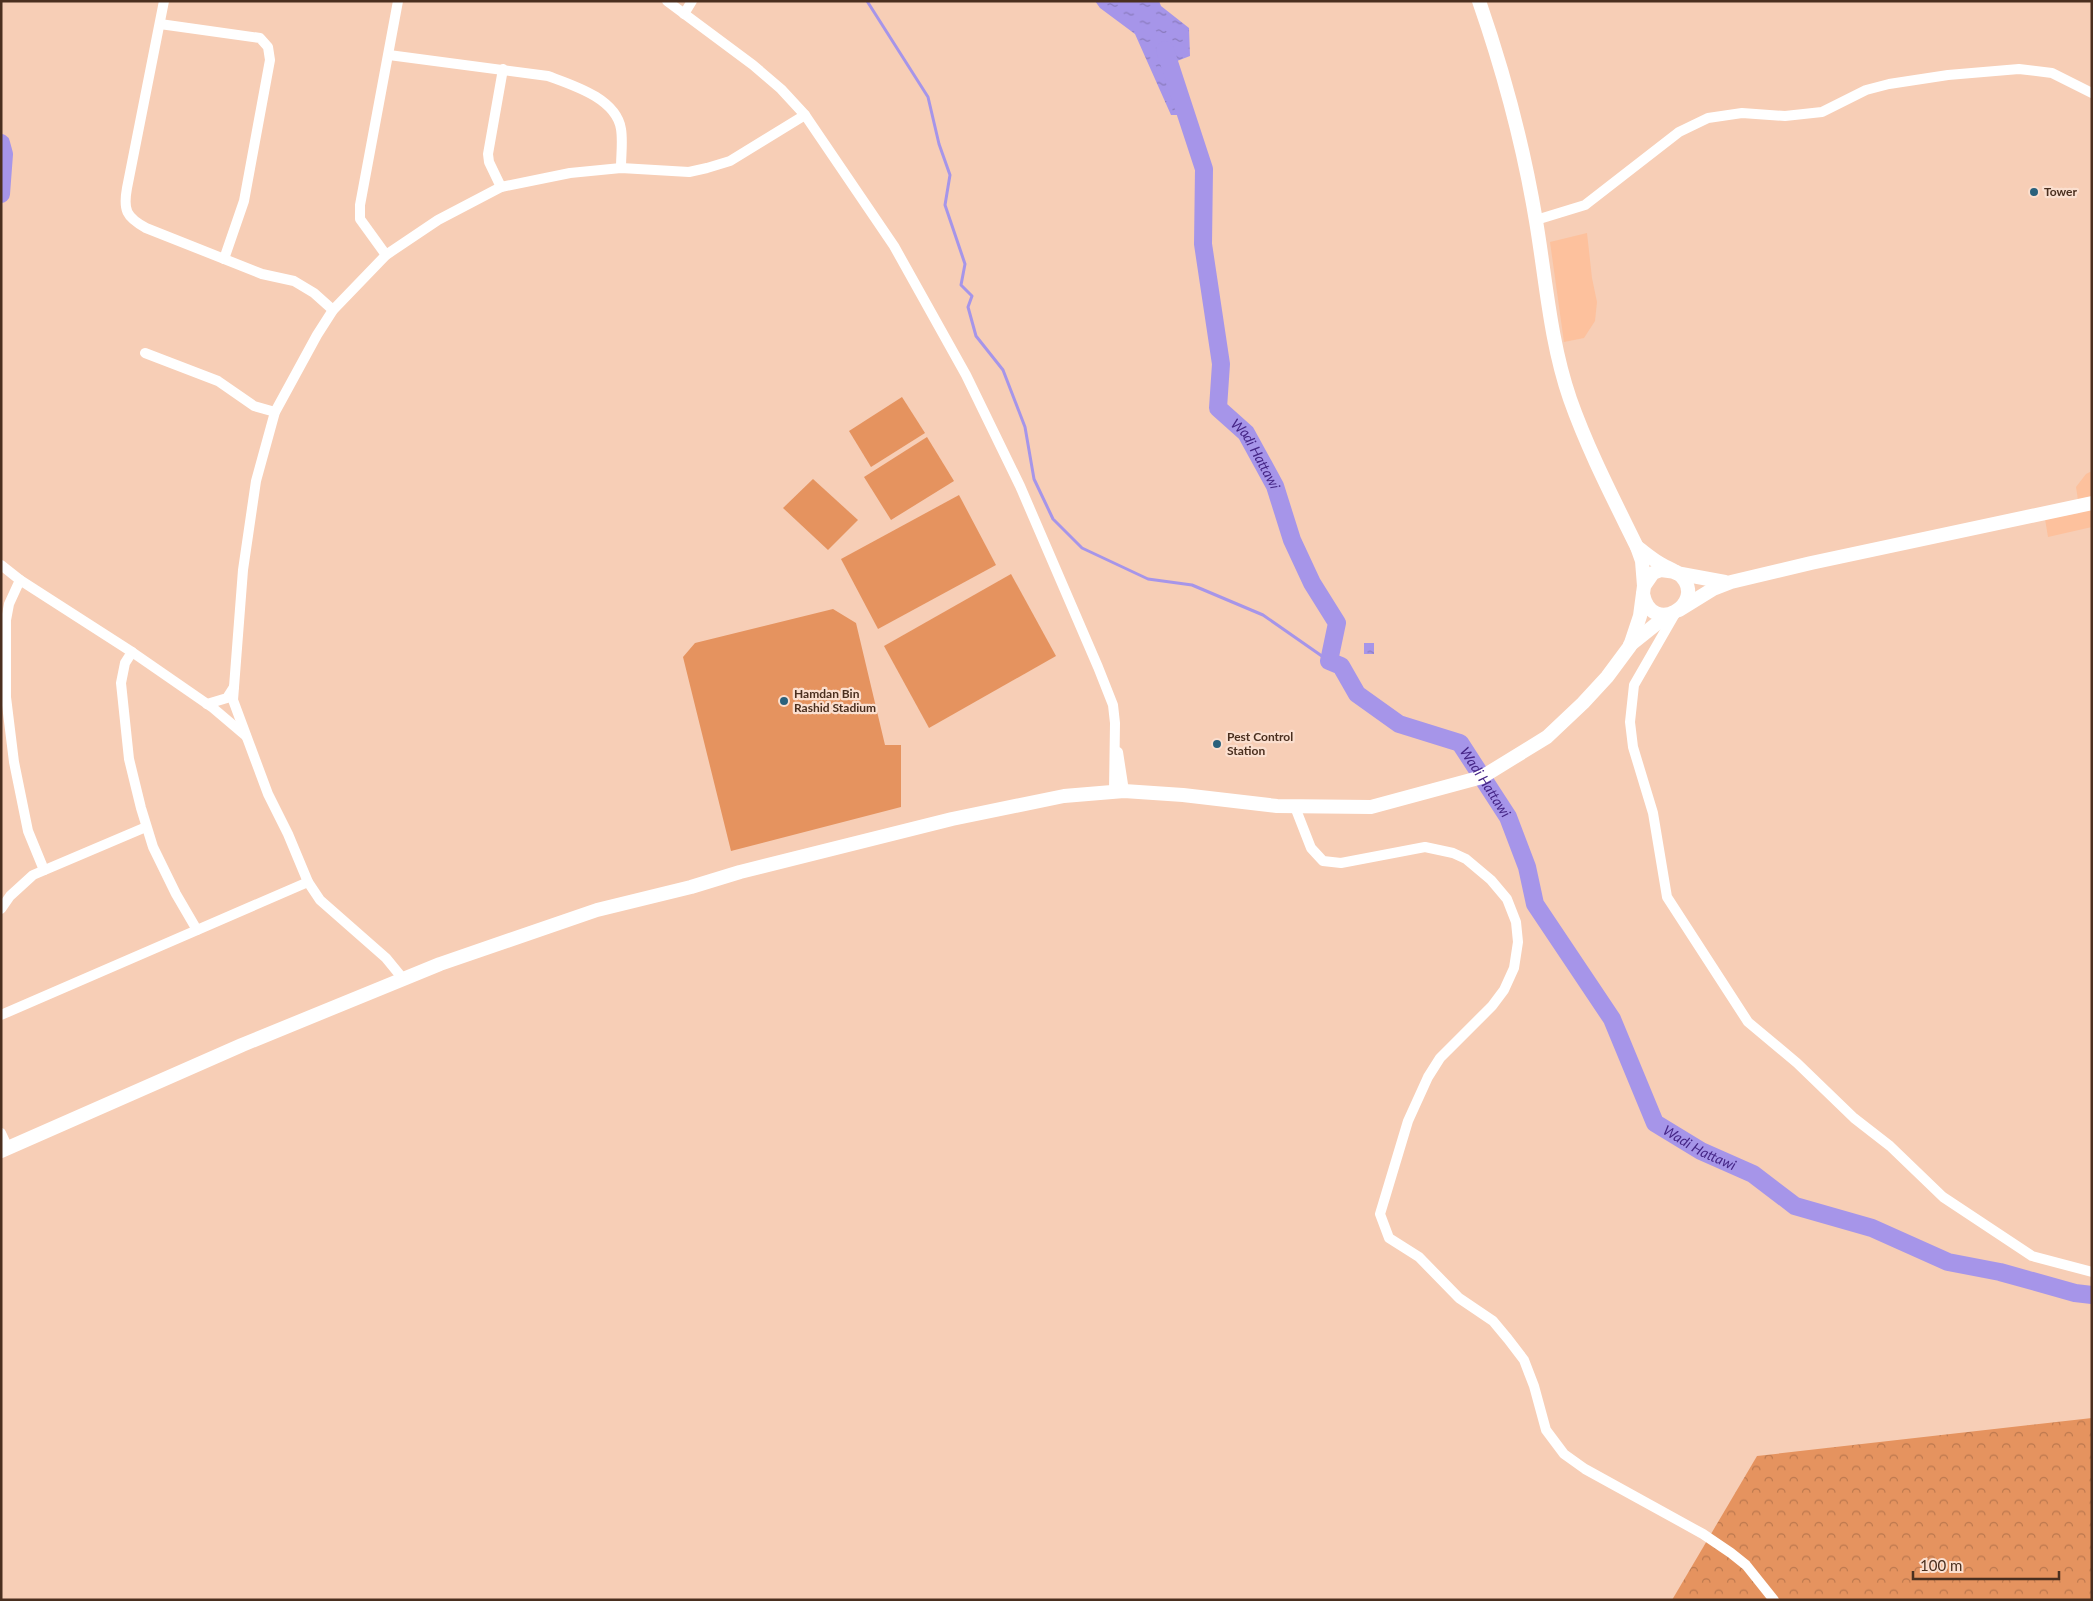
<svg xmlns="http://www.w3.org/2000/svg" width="2093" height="1601" viewBox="0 0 2093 1601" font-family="Lato,sans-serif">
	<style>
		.built { fill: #fdc19d }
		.forest { fill: url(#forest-crowns) }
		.pitch { fill: #e5935f }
		.water { fill: url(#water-ripples) }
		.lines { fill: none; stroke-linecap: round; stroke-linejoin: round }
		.stream { stroke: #a695e9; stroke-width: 3 }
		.river { stroke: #a695e9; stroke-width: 18 }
		.street { stroke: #fff; stroke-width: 10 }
		.secondary { stroke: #fff; stroke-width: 14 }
		.poi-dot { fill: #2a617c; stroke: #fbdfcf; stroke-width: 2 }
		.labels { text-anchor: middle; stroke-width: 4.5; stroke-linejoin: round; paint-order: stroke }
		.poi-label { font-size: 12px; font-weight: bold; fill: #4a2f1f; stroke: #fbdfcf; text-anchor: start }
		.water-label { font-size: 14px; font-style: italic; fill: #462687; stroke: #fbdfcf }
	</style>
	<defs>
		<pattern id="forest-crowns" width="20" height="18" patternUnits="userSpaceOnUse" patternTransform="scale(1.25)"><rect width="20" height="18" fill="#e5935f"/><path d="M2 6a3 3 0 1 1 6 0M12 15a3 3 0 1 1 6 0" fill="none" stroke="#bc784e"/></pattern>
		<pattern id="water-ripples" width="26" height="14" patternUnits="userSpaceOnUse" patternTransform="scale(1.25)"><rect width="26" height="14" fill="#a695e9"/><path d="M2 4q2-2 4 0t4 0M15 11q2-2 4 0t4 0" fill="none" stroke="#897abc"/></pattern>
	</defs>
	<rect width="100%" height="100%" fill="#f7ceb6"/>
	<!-- built -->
	<g class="built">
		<path d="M1587 233 1592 278 1597 302 1595 321 1584 338 1564 342 1550 242Z"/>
		<path d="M2092 471V527L2048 537 2045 519 2080 513 2076 487 2086 474Z"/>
	</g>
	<!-- forest -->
	<path class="forest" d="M2092 1418V1600H1672L1757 1456Z"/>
	<!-- pitch -->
	<g class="pitch">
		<path d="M902 397 925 433 871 467 849 431Z"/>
		<path d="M927 437 954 481 891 520 864 477Z"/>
		<path d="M813 479 858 520 828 550 783 508Z"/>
		<path d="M959 495 996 565 878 629 841 559Z"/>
		<path d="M1011 574 1056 656 929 728 884 646Z"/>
		<path d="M833 609 856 623 885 745H901V807L731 851 683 657 695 643Z"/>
	</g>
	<!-- water -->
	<g class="water">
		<path d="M1095 1H1159L1161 6 1189 28 1190 56 1177 61 1169 77 1180 93 1186 115H1171L1135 34 1100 8Z"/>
		<rect x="1364" y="643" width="10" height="11"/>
	</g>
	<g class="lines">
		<!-- stream -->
		<path class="stream" d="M867 1 928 97 939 144 950 175 945 205 965 264 961 285 972 296 968 307 976 336 1003 370 1025 427 1034 479 1053 519 1082 548 1148 579 1192 585 1263 615 1329 661"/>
		<!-- river -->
		<g class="river">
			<path id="s1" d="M1165 50 1204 169 1203 244 1221 364 1218 408 1246 433 1275 486 1292 540 1312 583 1337 623 1329 661 1341 666 1357 694 1399 724 1460 743 1508 817 1527 867 1535 904 1612 1019 1655 1123 1701 1151 1753 1174 1795 1206 1872 1228 1948 1262 2000 1272 2075 1293 2092 1295"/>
			<path d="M1 143 4 154 1 194"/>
		</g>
		<!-- street -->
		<g class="street">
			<path d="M164 1 127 188C123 210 126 217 146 228L262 274 294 281 314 293 333 310"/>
			<path d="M667 1 753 65 781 89 805 115 894 246 966 375 1020 486 1098 667 1113 705 1115 723 1114 791"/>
			<path d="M684 14 692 1"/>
			<path d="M160 24 260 38 268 47 270 60 244 201 224 259"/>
			<path d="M389 55 548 76C572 85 616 98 621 129 623 141 621 155 621 168"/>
			<path d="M501 187 489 162 488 154 503 69"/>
			<path d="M1536 220 1585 205 1679 132 1708 118 1742 113 1785 116 1822 112 1866 90 1889 84 1948 75 2019 69 2052 73 2092 93"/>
			<path d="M386 255 360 219V205L398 1"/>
			<path d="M145 353 218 381 254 406 275 412"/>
			<path d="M1 565 20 580 9 604 6 620V697L14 762 28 831 44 870"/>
			<path d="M20 580 132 652 125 663 121 683 129 759 141 808 153 847 176 894 197 930"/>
			<path d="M1676 612 1634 685 1630 722 1633 747 1653 813 1667 897 1748 1022 1797 1063 1854 1118 1890 1146 1943 1197 2032 1256 2092 1272"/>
			<path d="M132 652 213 708 246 736"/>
			<path d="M207 704 227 698 234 687"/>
			<path d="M1118 752 1124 791"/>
			<path d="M1295 807 1311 848 1323 861 1341 863 1425 847 1453 853 1466 859 1491 880 1507 899 1516 922 1518 942 1514 968 1504 990 1492 1006 1440 1058 1428 1077 1408 1121 1380 1214 1389 1238 1419 1257 1459 1298 1493 1321 1508 1339 1524 1360 1534 1386 1546 1430 1564 1454 1585 1469 1703 1534 1731 1553 1746 1565 1774 1600"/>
			<path d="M1 909 10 896 33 875 146 827"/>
			<path d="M404 980 386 958 320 900 308 882 288 834 268 794 233 700 243 570 256 481 275 412 317 335 333 310 386 255 438 220 501 187 570 173 621 168 689 172 707 168 730 161 805 115"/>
			<path d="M1 1015 308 882"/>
			<path d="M1 1133 8 1148"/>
		</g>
		<!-- secondary -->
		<g class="secondary">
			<path d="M1479 1C1503 70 1524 149 1536 221 1546 280 1550 341 1570 399 1588 450 1613 498 1637 547L1642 561 1644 586"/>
			<path d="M1637 547C1644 552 1651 558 1659 563 1666 568 1676 570 1682 577 1706 604 1652 637 1643 594"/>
			<path d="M1676 573 1725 582"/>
			<path d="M1679 610 1713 589 1731 582 1811 563 2092 503"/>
			<path d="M1630 645 1660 621 1673 613"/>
			<path d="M1 1151 242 1045 440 964 597 910 691 887 740 872 952 819 1064 796 1124 791 1183 795 1277 806 1371 807 1482 777 1547 737 1583 703 1607 677 1630 646 1640 616 1644 586 1653 573 1661 570 1676 572"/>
		</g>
	</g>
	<!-- markers -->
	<g class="poi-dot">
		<circle cx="2034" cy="192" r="5"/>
		<circle cx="784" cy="701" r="5"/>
		<circle cx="1217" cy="744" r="5"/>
	</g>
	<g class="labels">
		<!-- poi labels -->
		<g class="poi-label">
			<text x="2044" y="196">Tower</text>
			<text x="794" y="698">Hamdan Bin<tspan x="794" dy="14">Rashid Stadium</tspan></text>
			<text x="1227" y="741">Pest Control<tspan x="1227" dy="14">Station</tspan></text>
		</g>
		<!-- water labels -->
		<g class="water-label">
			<text dy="5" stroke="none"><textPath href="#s1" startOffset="426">Wadi Hattawi</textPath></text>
			<text dy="5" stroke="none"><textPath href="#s1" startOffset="861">Wadi Hattawi</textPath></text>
			<text dy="5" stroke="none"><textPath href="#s1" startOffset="1296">Wadi Hattawi</textPath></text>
		</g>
	</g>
	<!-- border -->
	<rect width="2093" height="1601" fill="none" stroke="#4a2f1f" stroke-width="5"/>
	<!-- scale -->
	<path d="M1913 1571v8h146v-8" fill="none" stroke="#4a2f1f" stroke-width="2.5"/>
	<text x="1920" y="1571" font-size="15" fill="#4a2f1f" stroke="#fbdfcf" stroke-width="4" paint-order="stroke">100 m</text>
</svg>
